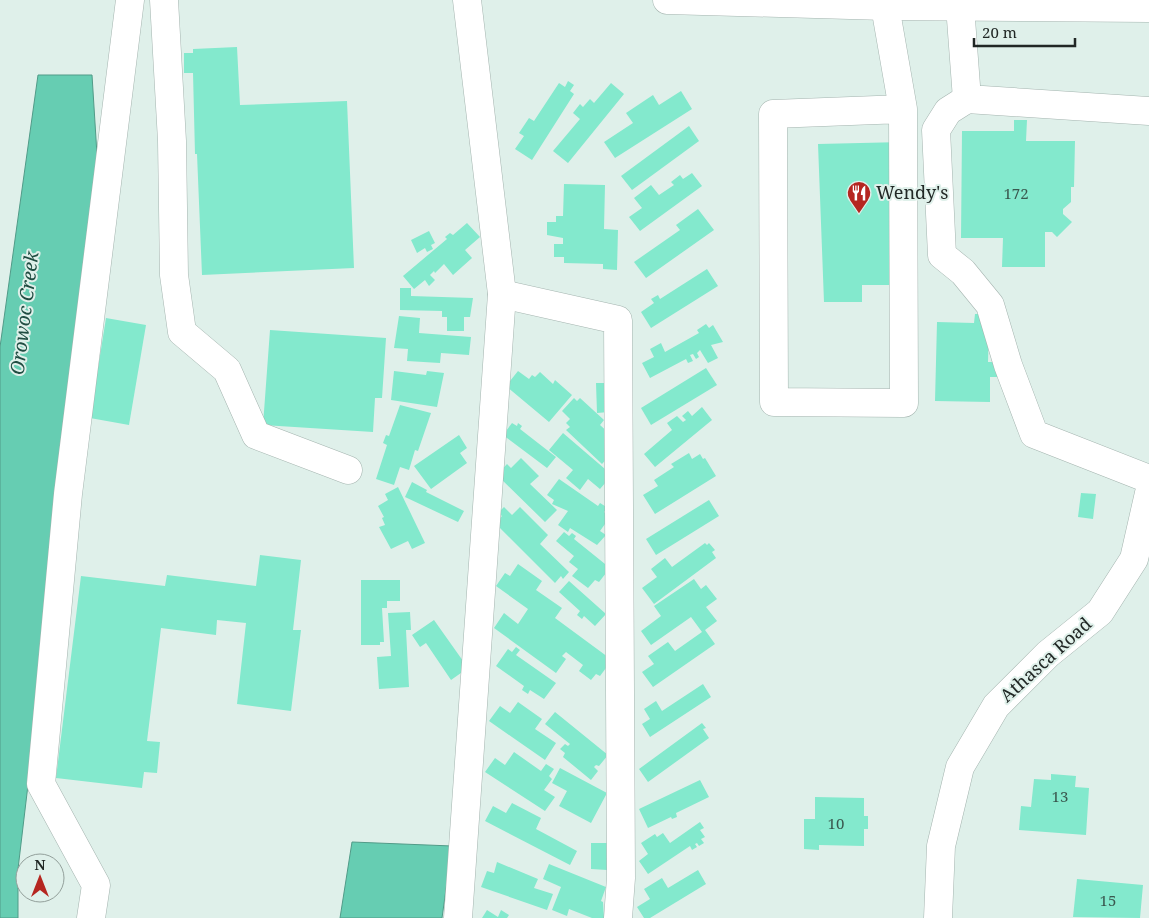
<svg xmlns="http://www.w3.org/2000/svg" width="1149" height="918" viewBox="0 0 1149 918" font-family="'Noto Serif',serif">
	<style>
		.water { fill: #66cdb2; stroke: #519b88 }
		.building { fill: #83e9cd }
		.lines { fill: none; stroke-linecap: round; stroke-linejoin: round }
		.minor-casing { stroke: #a4b4af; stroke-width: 29 }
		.major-casing { stroke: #a4b4af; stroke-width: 29 }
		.minor { stroke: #fff; stroke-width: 28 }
		.major { stroke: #fff; stroke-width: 28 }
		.labels { text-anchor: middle; stroke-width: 4; stroke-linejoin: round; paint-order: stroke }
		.number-label { font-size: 15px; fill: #3a584f }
		.poi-label { font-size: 18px; fill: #212725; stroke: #dff0ea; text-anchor: start }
		.street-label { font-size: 18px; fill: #212725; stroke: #dff0ea }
		.water-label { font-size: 19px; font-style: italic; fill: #204d42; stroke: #dff0ea }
	</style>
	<rect width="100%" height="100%" fill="#dff0ea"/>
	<!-- water -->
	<g class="water">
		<path d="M38 75H92L99 187 18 869V918H0V347Z"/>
		<path d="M352 842 452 846 442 918H340Z"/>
	</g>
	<!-- building -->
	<g class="building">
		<path d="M237 47 240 105 347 101 354 268 202 275 197 154H195L193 73H184V53H193V49Z"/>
		<path d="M568 81 574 85 570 91 574 94 532 160 515 149 524 136 519 133 529 118 534 121 559 83 565 87Z"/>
		<path d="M611 83 624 94 568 163 553 151 580 119 573 113 580 104 583 107 590 99 594 103Z"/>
		<path d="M681 91 692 109 615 158 604 142 633 123 626 113 653 95 659 105Z"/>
		<path d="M1014 120H1027L1026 141H1075L1074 187H1071V202L1063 209V214L1072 222 1057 237 1052 232H1045V267H1002L1003 238H961L962 131H1014Z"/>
		<path d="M689 126 699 141 632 190 621 176Z"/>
		<path d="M903 142 893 285H862V302H824L818 144Z"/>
		<path d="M692 173 702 186 640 231 629 217 642 208 634 198 651 185 659 195 674 185 671 182 680 175 683 179Z"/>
		<path d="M564 184 605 185 604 229 618 230 617 270 603 269V264L564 263V257H554V244H563V238L547 235V222H556V216H563Z"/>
		<path d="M698 209 714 230 646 278 634 262 680 230 676 225Z"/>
		<path d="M467 223 480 237 465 250 472 258 453 275 444 264 435 273 434 271 430 275 435 280 429 286 425 280 414 289 403 276 447 239 445 237 450 233 453 235Z"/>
		<path d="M429 231 435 243 431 245 433 249 427 252 425 248 417 253 411 240Z"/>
		<path d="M707 269 718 286 651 328 641 312 654 303 651 299 658 295 660 299Z"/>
		<path d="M400 288H411V296L473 298 470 317H464V331H447V317H442V311L400 310Z"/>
		<path d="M975 314H984L989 324 988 362H1007V377H990V402L935 401 937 322 974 323Z"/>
		<path d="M399 316 420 318 419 333 471 337 469 355 441 353 440 363 407 361 408 349 394 348Z"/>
		<path d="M106 318 146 325 129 425 90 418Z"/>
		<path d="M706 324 709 328 713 325 723 342 711 345 718 358 708 363 700 350 697 353 699 357 696 359 693 354 690 355 693 361 688 363 686 359 650 378 642 363 654 357 650 349 661 343 665 352 699 333 697 330Z"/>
		<path d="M270 330 386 338 382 398H375L373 432 263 425Z"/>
		<path d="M706 368 717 385 651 425 641 408Z"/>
		<path d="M394 371 426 375 427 371 444 373 437 407 391 400Z"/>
		<path d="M518 371 529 379 532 375 535 377 540 372 553 384 555 380 572 395 549 422 506 386Z"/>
		<path d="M596 383H608L609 412 597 413Z"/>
		<path d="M574 398 577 401 580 398 604 420 600 425 612 436 613 452 602 464 566 430 570 427 566 423 570 419 562 411Z"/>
		<path d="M400 405 431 413 418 451 415 450 409 470 400 467 394 485 376 479 387 445 383 443 386 435 389 436Z"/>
		<path d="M702 407 712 420 655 467 644 454 672 430 667 423 677 416 683 422 686 420 682 416 688 411 692 416Z"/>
		<path d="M512 423 517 426 518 423 522 426 520 429 556 457 547 468 503 435Z"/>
		<path d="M563 433 612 475 600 489 588 479 580 490 566 478 573 470 549 450Z"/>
		<path d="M459 435 467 448 460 453 467 463 431 489 414 466Z"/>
		<path d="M689 453 692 459 700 454 703 459 705 458 716 476 655 514 643 495 658 486 654 480 674 467 671 464Z"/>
		<path d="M521 458 539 476 530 484 557 510 545 522 497 475 507 464 511 468Z"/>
		<path d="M559 479 598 506 600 503 608 508 604 512 610 517 600 531 606 535 597 545 570 528 568 532 558 525 568 511 552 504 554 500 547 495Z"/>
		<path d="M412 482 427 490 426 492 464 511 458 522 405 497Z"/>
		<path d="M398 487 425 543 412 549 408 541 391 549 379 527 385 525 382 518 384 517 378 506 388 500 385 494Z"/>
		<path d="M1081 493 1096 494 1093 519 1078 517Z"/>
		<path d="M709 500 719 516 656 555 646 539Z"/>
		<path d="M504 507 512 515 520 507 548 535 540 544 569 572 563 579 561 576 555 583 495 523 502 516 498 513Z"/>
		<path d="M564 532 569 536 572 533 576 536 574 539 610 568 599 582 595 580 588 588 572 576 578 569 569 562 574 556 556 541Z"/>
		<path d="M705 543 707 545 709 543 715 550 712 552 716 558 654 604 642 588 657 577 651 569 665 558 672 567Z"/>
		<path d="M260 555 301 560 293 630H301L291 711 237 704 246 623 217 620 216 635 161 628 147 741 160 742 157 773 144 772 142 788 56 778 81 576 165 586 167 575 256 586Z"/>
		<path d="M518 564 542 581 536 590 562 608 555 618 612 660 600 676 596 674 591 680 579 671 583 665 566 652 562 656 566 659 556 673 494 628 504 613 518 624 528 609 496 586 505 573 510 576Z"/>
		<path d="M694 579 701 589 706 585 717 599 706 607 717 621 705 630 715 644 653 687 642 672 654 664 648 656 668 642 675 651 702 632 691 617 651 645 641 631 661 616 654 606Z"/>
		<path d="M361 580H400V601H387V608H382L384 642H380V645H361Z"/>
		<path d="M569 581 606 614 595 626 584 616 582 619 577 615 580 611 559 592Z"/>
		<path d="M410 612 411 630H406L409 687 379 689 377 657 391 656 388 613Z"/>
		<path d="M434 620 468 668 451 680 426 643 420 647 412 635Z"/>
		<path d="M516 647 520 650 516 655 556 683 544 699 530 690 528 694 522 690 524 686 496 666 508 649 512 652Z"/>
		<path d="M703 684 711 697 650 737 642 724 650 719 644 709 656 701 662 711Z"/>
		<path d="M518 702 542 719 535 729 556 743 545 760 489 721 500 706 510 713Z"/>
		<path d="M555 712 608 755 599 766 596 765 594 767 598 771 591 780 563 757 565 753 560 749 565 744 568 746 570 744 545 724Z"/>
		<path d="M702 723 706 728 703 729 709 738 648 782 639 769Z"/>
		<path d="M514 752 541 771 546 764 554 769 549 776 552 779 544 790 555 797 545 811 485 772 495 758 505 765Z"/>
		<path d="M560 768 607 793 591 823 559 806 567 791 552 783Z"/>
		<path d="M1051 774 1076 776 1075 787 1089 788 1086 835 1019 830 1021 806 1031 807 1034 779 1051 780Z"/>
		<path d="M700 780 709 797 676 813 677 817 672 819 671 817 648 828 639 809Z"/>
		<path d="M815 797 864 798V816H868V829H864V846L819 845V850L804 849V819H815Z"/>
		<path d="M512 803 541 818 536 829 577 851 570 865 485 821 493 806 506 813Z"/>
		<path d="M700 822 704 828 700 830 705 837 701 839 704 843 699 846 697 843 695 844 697 847 692 850 690 846 648 874 639 861 648 854 641 843 655 834 657 837 663 833 670 843Z"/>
		<path d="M591 843H607V870L591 869Z"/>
		<path d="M497 862 538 879 534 888 553 894 547 910 481 887 487 871 494 873Z"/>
		<path d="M549 864 606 887 601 901 603 902 604 918H592L569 909 567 916 552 910 561 887 543 879Z"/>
		<path d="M698 870 706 884 650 918H644L637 907 650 899 644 889 662 878 668 888Z"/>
		<path d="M1077 879 1143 885 1140 918 1073 917Z"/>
		<path d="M487 910 498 917 501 910 509 915 507 918H482Z"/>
	</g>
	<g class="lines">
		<!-- minor casing -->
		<g class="minor-casing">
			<g id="minor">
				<path d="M164 0 172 141 174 275 182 332 227 370 256 435 348 470"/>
				<path d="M885 6 903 109 904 403 774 402 773 114 903 109"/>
				<path d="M960 6 967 99 1149 111"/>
				<path d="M967 99 948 111 936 130 942 255 963 272 990 305 1008 365 1034 434 1149 479"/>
				<path d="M502 294 618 320 621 878 618 918"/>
				<path d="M91 918 96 885 41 784 68 494 130 0"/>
				<path d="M458 918 502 294 467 0"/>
				<path d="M938 918 941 846 960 767 996 706 1048 654 1100 612 1134 559 1149 493"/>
			</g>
		</g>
		<!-- major casing -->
		<g class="major-casing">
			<path id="major" d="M667 0 885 6 1149 8"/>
		</g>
		<!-- minor -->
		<use href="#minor" class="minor"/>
		<!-- major -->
		<use href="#major" class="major"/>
	</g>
	<!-- icons -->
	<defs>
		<g id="restaurant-pin" transform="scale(1.25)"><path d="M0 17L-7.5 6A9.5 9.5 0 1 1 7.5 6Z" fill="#b52620" stroke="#dff0ea"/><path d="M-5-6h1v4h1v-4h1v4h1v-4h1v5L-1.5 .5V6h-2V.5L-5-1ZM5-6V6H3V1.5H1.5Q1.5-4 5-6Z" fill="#fff"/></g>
	</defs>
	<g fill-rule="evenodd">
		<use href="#restaurant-pin" x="859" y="193"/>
	</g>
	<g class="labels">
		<!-- number labels -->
		<g class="number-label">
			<text x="1016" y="199">172</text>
			<text x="1060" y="802">13</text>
			<text x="836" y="829">10</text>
			<text x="1108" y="906">15</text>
		</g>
		<!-- poi labels -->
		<g class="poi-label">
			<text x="876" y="199">Wendy's</text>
		</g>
		<!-- street labels -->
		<g class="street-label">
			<text transform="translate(1046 660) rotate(-42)" y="6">Athasca Road</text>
		</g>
		<!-- water labels -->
		<g class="water-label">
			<text transform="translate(24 313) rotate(-83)" y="7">Orowoc Creek</text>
		</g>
	</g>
	<!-- north arrow -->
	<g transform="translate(40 878)"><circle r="24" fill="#dff0ea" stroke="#93a09b"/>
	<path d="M0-4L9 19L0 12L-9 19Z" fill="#b52620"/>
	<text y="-8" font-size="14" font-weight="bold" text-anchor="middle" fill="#212725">N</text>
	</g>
	<!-- scale -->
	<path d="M974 38v8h101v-8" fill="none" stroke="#212725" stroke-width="2.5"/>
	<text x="982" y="38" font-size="15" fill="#212725" stroke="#dff0ea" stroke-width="4" paint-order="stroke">20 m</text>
</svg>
